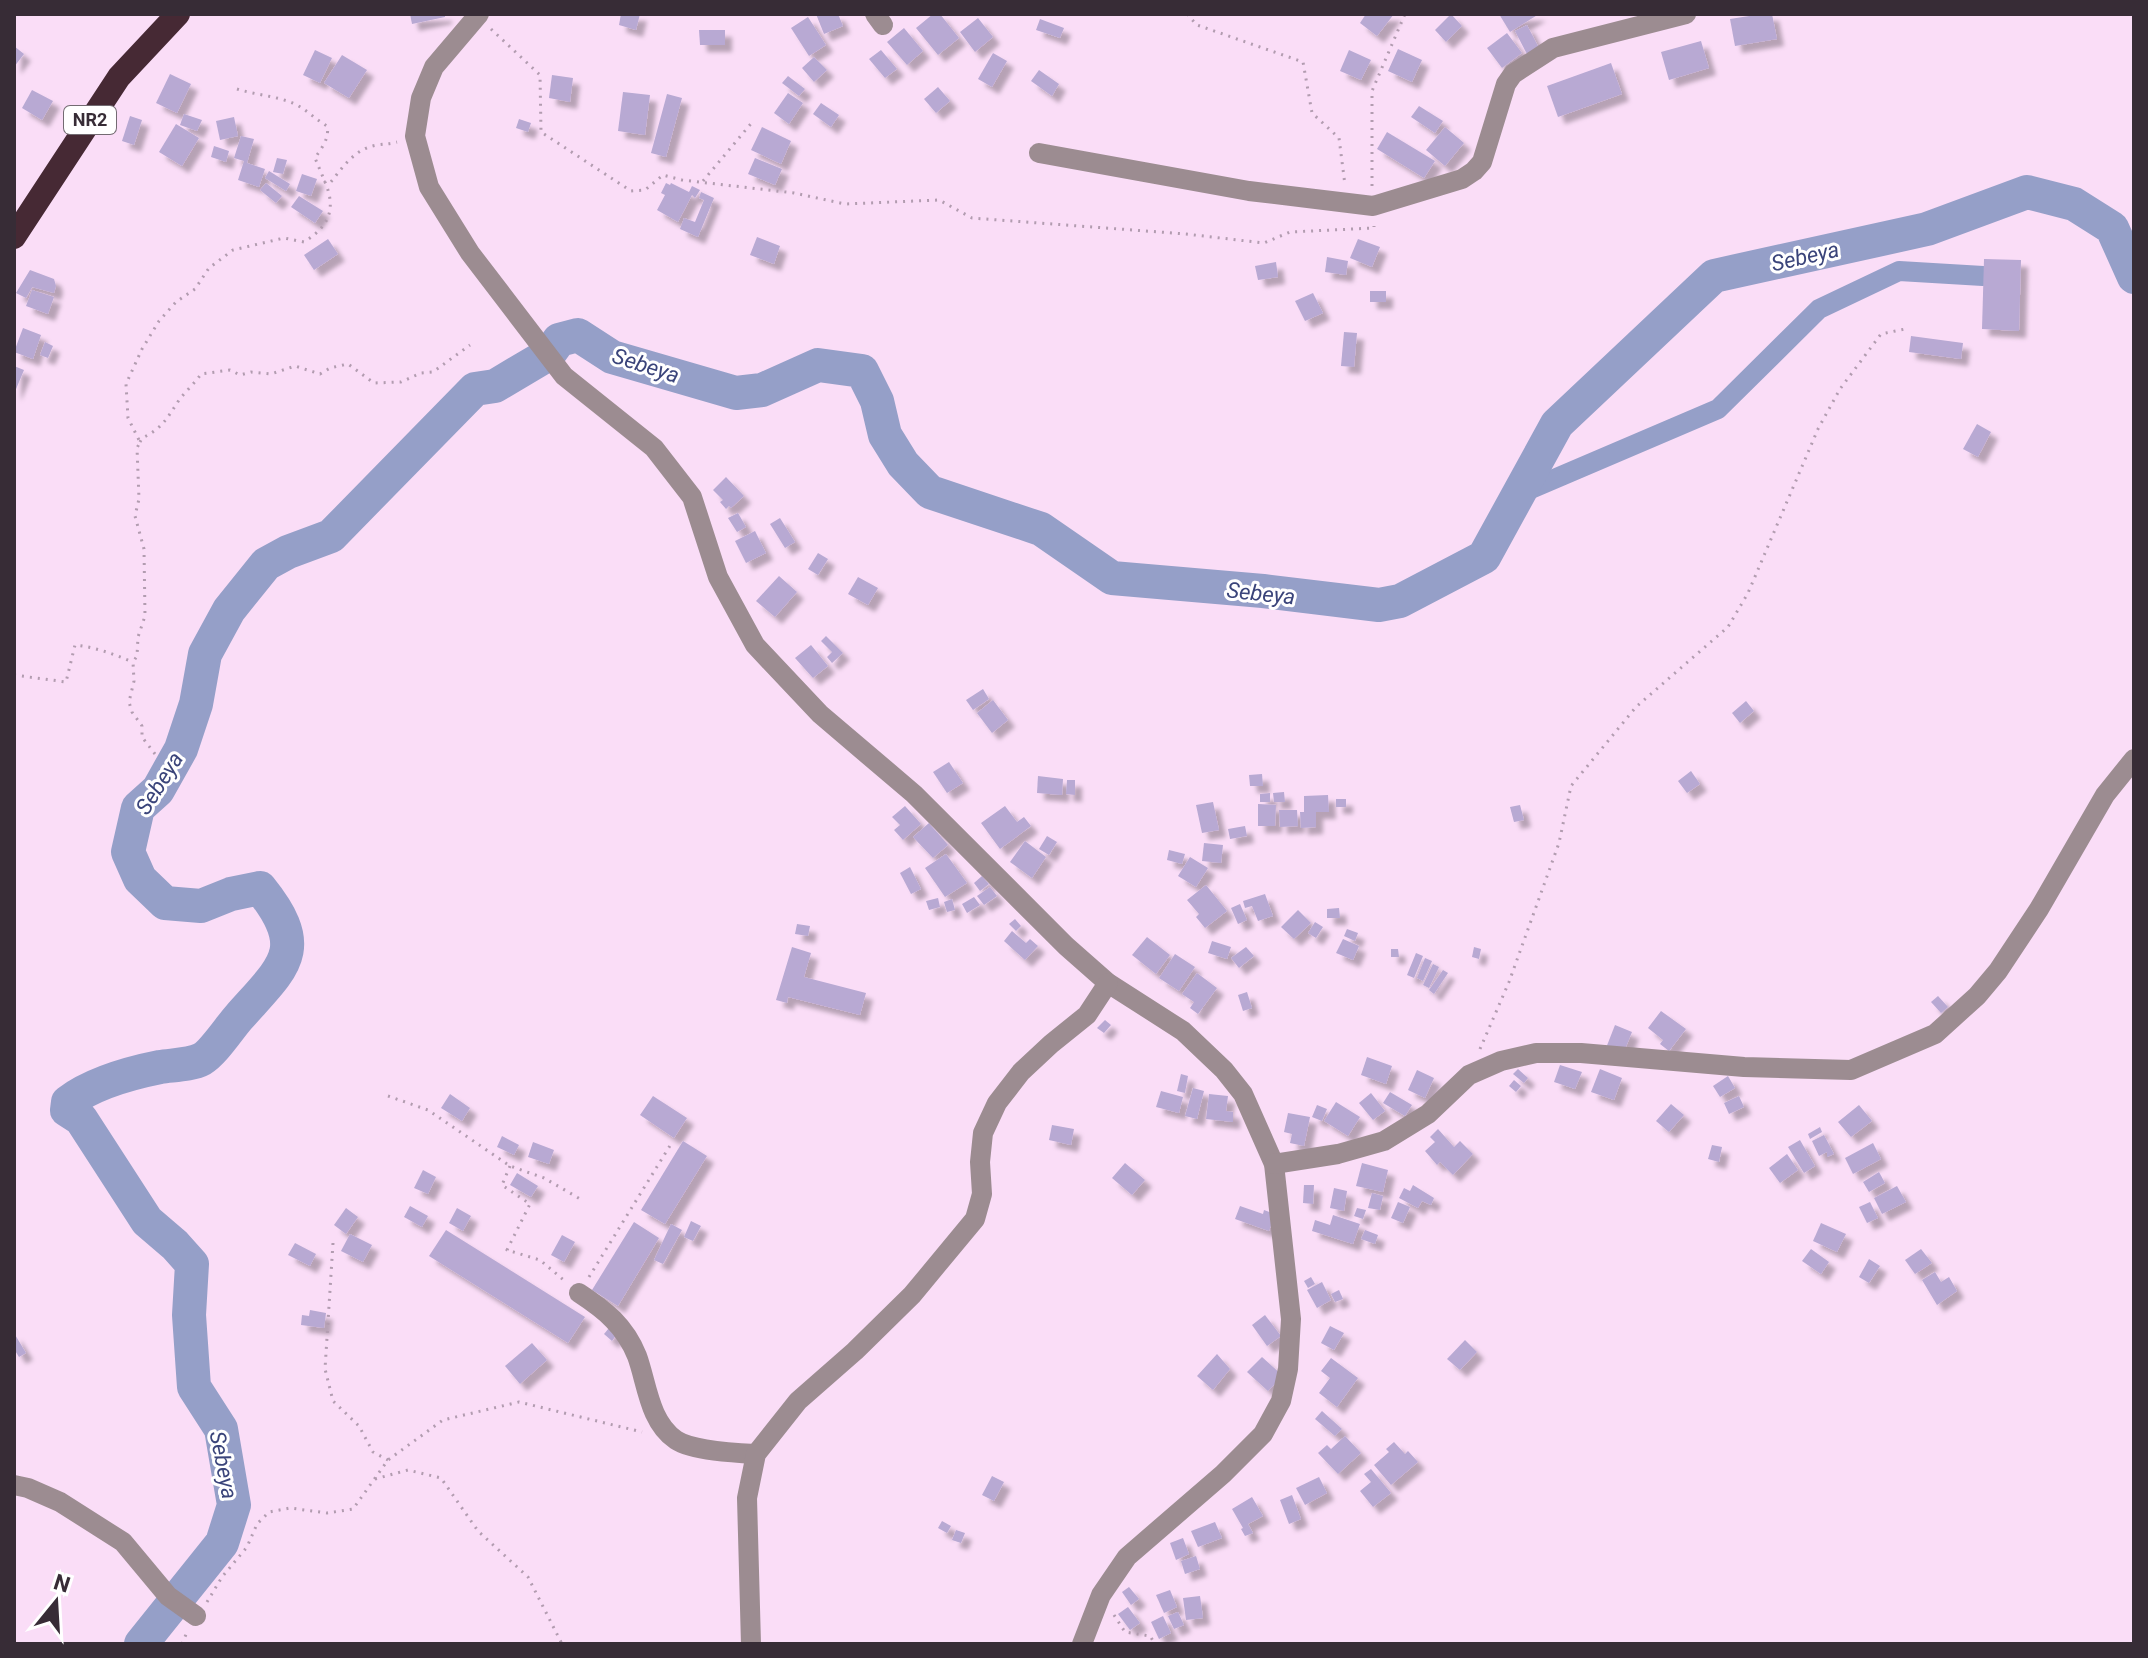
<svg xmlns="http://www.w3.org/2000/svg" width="2148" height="1658" viewBox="0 0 2148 1658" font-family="Roboto,sans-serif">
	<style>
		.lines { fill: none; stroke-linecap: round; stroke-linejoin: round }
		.canal { stroke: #959fc8; stroke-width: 20 }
		.river { stroke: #959fc8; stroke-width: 34 }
		.building { fill: #b8a9d3; filter: url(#shadow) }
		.path { stroke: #b29cb0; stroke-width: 3; stroke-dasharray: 2 6; stroke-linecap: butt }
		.minor { stroke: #9c8c91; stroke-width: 20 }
		.highway { stroke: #462934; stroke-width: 24 }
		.labels { text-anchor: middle; stroke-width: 6; stroke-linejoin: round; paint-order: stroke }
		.shield { fill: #fff; stroke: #736b72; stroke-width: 2 }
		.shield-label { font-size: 18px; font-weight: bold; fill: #372c36 }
		.water-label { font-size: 22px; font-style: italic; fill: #3a447a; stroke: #fff }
	</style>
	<defs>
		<filter id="shadow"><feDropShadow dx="7" dy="7" stdDeviation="2" flood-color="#0004"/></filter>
	</defs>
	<rect width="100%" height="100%" fill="#faddf7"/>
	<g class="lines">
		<!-- canal -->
		<path class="canal" d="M1519 494 1718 409 1819 309 1899 271 1983 276"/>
		<!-- river -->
		<path class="river" d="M141 1644 222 1543 234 1505 221 1429 194 1387 189 1315 192 1264 175 1245 147 1221 81 1119 67 1110 68 1102C92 1084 130 1073 160 1067 172 1065 191 1065 202 1059 213 1053 230 1027 239 1017 284 966 310 950 260 888L231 894 201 906 165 903 140 879 128 852 138 808 158 790 181 749 196 704 205 654 229 610 266 564 288 552 331 536 475 389 495 386 549 354 559 340 578 335 612 357 736 393 762 390 818 365 862 371 877 401 885 435 903 464 930 492 1041 529 1112 578 1263 591 1379 605 1400 601 1484 557 1557 424 1714 276 1927 229 2027 192 2074 204 2112 228 2134 277"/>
	</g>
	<!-- building -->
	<g class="building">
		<path d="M410 14H445V17L412 24Z"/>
		<path d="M621 14H640L636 30 619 25Z"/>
		<path d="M816 14H838L843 26 824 34Z"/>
		<path d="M933 14H940L959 38 938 55 916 28Z"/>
		<path d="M1366 14H1394L1377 36 1360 23Z"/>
		<path d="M1451 14 1462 26 1446 42 1435 30Z"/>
		<path d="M1499 14H1539L1510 32Z"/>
		<path d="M1762 14H1772L1777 39 1735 46 1730 19Z"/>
		<path d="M808 17 826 45 809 56 791 28Z"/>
		<path d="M978 18 993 37 975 52 960 32Z"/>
		<path d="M1040 19 1064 28 1060 38 1036 30Z"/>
		<path d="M1527 25 1540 50 1528 56 1515 31Z"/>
		<path d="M904 28 923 51 907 65 887 42Z"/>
		<path d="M699 30H725V45H700Z"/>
		<path d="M1507 33 1522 53 1502 68 1487 48Z"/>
		<path d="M1701 41 1709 68 1669 80 1661 52Z"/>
		<path d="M14 46 24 54 14 67Z"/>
		<path d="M1398 49 1422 60 1412 82 1388 71Z"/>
		<path d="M315 50 332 58 320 83 303 75Z"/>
		<path d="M881 50 897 69 885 78 869 59Z"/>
		<path d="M1349 50 1371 60 1361 80 1340 71Z"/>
		<path d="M993 53 1007 61 992 87 978 79Z"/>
		<path d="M342 55 367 70 349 98 324 83Z"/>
		<path d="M814 57 827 70 814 82 802 68Z"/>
		<path d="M1611 63 1622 94 1558 117 1547 86Z"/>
		<path d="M1039 70 1059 84 1052 96 1031 81Z"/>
		<path d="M170 74 191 84 177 113 156 103Z"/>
		<path d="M552 75 573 78 570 102 549 98Z"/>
		<path d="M788 76 805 89 799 96 782 83Z"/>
		<path d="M938 87 950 101 936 113 924 99Z"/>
		<path d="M32 90 53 101 42 120 22 108Z"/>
		<path d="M623 92 650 95 645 135 618 131Z"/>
		<path d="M788 93 803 103 789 124 774 113Z"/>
		<path d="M667 94 682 98 666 157 651 153Z"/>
		<path d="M821 103 839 115 831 127 813 114Z"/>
		<path d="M1419 106 1443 121 1435 133 1411 117Z"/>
		<path d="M184 114 202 120 197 131 180 125Z"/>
		<path d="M130 116 142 120 134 145 122 141Z"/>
		<path d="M234 117 238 136 220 140 216 121Z"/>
		<path d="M519 119 531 123 528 132 516 128Z"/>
		<path d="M176 124 199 138 182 166 159 152Z"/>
		<path d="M762 127 791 141 781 164 751 150Z"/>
		<path d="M1445 127 1464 143 1445 166 1426 150Z"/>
		<path d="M1387 132 1435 161 1424 178 1377 149Z"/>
		<path d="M241 136 254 139 247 163 265 169 259 187 238 180 244 161 234 158Z"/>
		<path d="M214 146 229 151 226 162 211 157Z"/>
		<path d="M277 158 287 160 283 174 273 172Z"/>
		<path d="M755 158 782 169 775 185 748 174Z"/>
		<path d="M269 171 290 184 286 191 265 178Z"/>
		<path d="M302 174 317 179 311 196 296 191Z"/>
		<path d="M266 183 282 196 276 203 260 190Z"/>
		<path d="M666 183 670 185 671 183 689 192 692 186 700 190 695 198 692 195 678 222 657 210 665 195 661 193Z"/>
		<path d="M701 192 714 198 698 237 680 229 684 218 695 222 704 200 699 198Z"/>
		<path d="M299 196 323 211 315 223 291 207Z"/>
		<path d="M757 237 780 246 774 264 750 255Z"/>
		<path d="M328 239 338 254 314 270 304 255Z"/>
		<path d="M1358 239 1380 247 1372 267 1350 258Z"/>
		<path d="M1327 257 1348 261 1346 275 1325 272Z"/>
		<path d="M1984 259 2021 260 2019 331 1982 329Z"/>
		<path d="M1276 262 1278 277 1258 280 1255 266Z"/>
		<path d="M30 270 54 279 56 286 54 293 32 287 34 284 26 298 16 293Z"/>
		<path d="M32 290 54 297 48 314 26 306Z"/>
		<rect x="1370" y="291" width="16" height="11"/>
		<path d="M1313 293 1323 313 1305 321 1295 301Z"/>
		<path d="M23 328 41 335 33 359 14 352Z"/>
		<path d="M1344 332 1357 333 1354 367 1341 366Z"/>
		<path d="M1911 336 1963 343 1961 359 1909 352Z"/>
		<path d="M45 342 53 346 48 358 40 355Z"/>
		<path d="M14 366 24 370 14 394Z"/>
		<path d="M1977 424 1991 432 1978 457 1963 449Z"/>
		<path d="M726 477 744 496 731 508 729 506 726 509 720 502 723 500 713 490Z"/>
		<path d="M738 513 746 527 737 532 728 518Z"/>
		<path d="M780 518 795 542 785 548 770 524Z"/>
		<path d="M755 531 766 553 746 563 735 541Z"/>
		<path d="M818 553 828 559 818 575 808 569Z"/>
		<path d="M779 576 797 592 775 617 756 601Z"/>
		<path d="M858 577 878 588 868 605 848 594Z"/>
		<path d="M826 636 843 653 832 663 827 657 832 652 821 641Z"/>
		<path d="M811 645 828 666 813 678 795 658Z"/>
		<path d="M983 689 989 699 973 710 966 700Z"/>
		<path d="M993 700 1008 720 992 733 977 713Z"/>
		<path d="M1746 701 1754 711 1740 723 1732 713Z"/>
		<path d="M949 762 963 783 947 793 933 772Z"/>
		<path d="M1691 771 1700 784 1687 793 1678 781Z"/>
		<path d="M1262 774 1263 786H1250L1249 775Z"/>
		<path d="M1038 776 1063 779 1062 795 1037 793Z"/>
		<path d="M1067 780H1075V795L1066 794Z"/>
		<path d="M1284 792 1285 802H1274L1273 793Z"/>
		<path d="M1270 793V802H1260V794Z"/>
		<path d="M1328 795 1329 812H1316V827L1301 828 1300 812H1304V796Z"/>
		<rect x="1336" y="799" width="10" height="8"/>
		<path d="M1213 802 1219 830 1202 833 1196 805Z"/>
		<path d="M1258 804 1276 805 1275 826H1258Z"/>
		<path d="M1520 805 1524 820 1514 822 1510 807Z"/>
		<path d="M905 806 921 824 903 840 894 830 900 825 892 817Z"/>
		<path d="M1005 806 1017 822 1024 817 1031 826 1000 849 981 823Z"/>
		<path d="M1279 810H1297L1298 826 1280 827Z"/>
		<path d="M929 823 948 845 933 858 913 837Z"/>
		<path d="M1245 826 1247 836 1230 839 1228 829Z"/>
		<path d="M1047 836 1057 842 1049 855 1039 849Z"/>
		<path d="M1025 841 1046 857 1032 878 1010 862Z"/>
		<path d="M1204 843 1223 845 1221 863 1202 861Z"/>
		<path d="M1169 850 1185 854 1182 864 1167 860Z"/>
		<path d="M946 854 967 883 945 897 925 868Z"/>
		<path d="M1190 857 1208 868 1196 887 1178 876Z"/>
		<path d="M910 867 921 889 911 894 900 873Z"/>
		<path d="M982 876 989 884 980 891 974 883Z"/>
		<path d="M1206 885 1227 911 1205 928 1196 917 1199 914 1187 900Z"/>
		<path d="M990 887 997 896 984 905 977 896Z"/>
		<path d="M1265 894 1273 916 1258 921 1252 906 1245 908 1243 901Z"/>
		<path d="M974 897 980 905 967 913 962 904Z"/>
		<path d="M938 898 940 907 929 910 926 901Z"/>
		<path d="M952 899 955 910 947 912 944 902Z"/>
		<path d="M1240 904 1247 920 1238 924 1231 908Z"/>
		<path d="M1339 908 1340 918H1327V909Z"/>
		<path d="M1298 910 1311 923 1294 939 1281 927Z"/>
		<path d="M1015 919 1021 926 1016 931 1009 924Z"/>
		<path d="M1315 922 1323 927 1316 938 1308 933Z"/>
		<path d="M797 924 810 926 808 936 795 934Z"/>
		<path d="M1347 929 1358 933 1355 941 1344 936Z"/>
		<path d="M1012 931 1026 943 1030 939 1038 946 1025 960 1004 941Z"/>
		<path d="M1147 937 1170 955 1156 974 1132 955Z"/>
		<path d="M1343 939 1359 946 1353 960 1336 953Z"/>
		<path d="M1212 941 1231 947 1227 959 1208 953Z"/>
		<path d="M792 947 811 953 804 977 866 993 860 1015 788 997 787 1003 776 1000Z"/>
		<path d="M1246 947 1254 956 1239 968 1231 958Z"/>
		<path d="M1474 947 1481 949 1479 959 1472 957Z"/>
		<path d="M1391 949H1398L1399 957H1391Z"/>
		<path d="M1416 953 1423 956 1414 978 1407 975Z"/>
		<path d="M1175 954 1195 967 1179 991 1159 978Z"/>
		<path d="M1425 958 1432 961 1423 981 1417 978Z"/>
		<path d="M1433 964 1439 967 1429 988 1423 985Z"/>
		<path d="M1443 970 1448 973 1434 994 1429 990Z"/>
		<path d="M1197 973 1217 988 1198 1014 1190 1008 1194 1002 1182 994Z"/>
		<path d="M1247 992 1252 1008 1243 1011 1238 995Z"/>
		<path d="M1938 996 1948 1007 1941 1013 1931 1002Z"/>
		<path d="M1661 1011 1686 1029 1669 1051 1660 1044 1663 1040 1648 1028Z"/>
		<path d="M1105 1020 1111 1025 1104 1033 1097 1028Z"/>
		<path d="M1615 1025 1632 1032 1623 1054 1606 1048Z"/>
		<path d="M1367 1057 1392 1066 1386 1084 1361 1075Z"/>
		<path d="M1560 1065 1582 1072 1575 1089 1554 1082Z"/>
		<path d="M1518 1069 1528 1078 1524 1083 1513 1074Z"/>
		<path d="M1600 1069 1622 1078 1614 1100 1591 1092Z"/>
		<path d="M1417 1070 1434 1078 1425 1098 1408 1090Z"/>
		<path d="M1181 1074 1188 1076 1185 1093 1177 1091Z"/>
		<path d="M1728 1076 1735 1088 1720 1097 1713 1086Z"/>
		<path d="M1514 1080 1521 1086 1516 1092 1509 1086Z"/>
		<path d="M1193 1088 1204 1091 1197 1119 1185 1116Z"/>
		<path d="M1161 1091 1183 1097 1179 1113 1156 1107Z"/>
		<path d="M1390 1092 1412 1105 1405 1116 1383 1103Z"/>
		<path d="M1371 1093 1385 1111 1373 1120 1359 1103Z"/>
		<path d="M450 1094 470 1108 462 1121 441 1108Z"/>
		<path d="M1209 1094 1228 1096 1226 1111 1233 1112V1122L1206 1119Z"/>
		<path d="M653 1096 687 1118 674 1138 640 1115Z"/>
		<path d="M1739 1096 1744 1107 1729 1114 1724 1103Z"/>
		<path d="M1336 1102 1360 1117 1348 1136 1324 1121Z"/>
		<path d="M1671 1104 1684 1115 1669 1132 1656 1121Z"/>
		<path d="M1317 1105 1327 1109 1322 1121 1312 1117Z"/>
		<path d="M1859 1105 1872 1121 1851 1137 1838 1122Z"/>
		<path d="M1288 1113 1310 1117 1304 1146 1290 1143 1292 1134 1284 1132Z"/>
		<path d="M1052 1125 1074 1129 1071 1145 1049 1140Z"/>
		<path d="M1820 1127 1822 1132 1810 1139 1808 1134Z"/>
		<path d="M1438 1129 1454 1147 1460 1141 1473 1154 1453 1175 1440 1162 1437 1165 1425 1151 1435 1142 1430 1137Z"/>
		<path d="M1824 1135 1834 1154 1827 1157V1152L1819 1156 1812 1141Z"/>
		<path d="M502 1136 519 1145 514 1155 497 1147Z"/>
		<path d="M1800 1140 1815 1166 1804 1173 1788 1147Z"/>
		<path d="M683 1141 707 1156 665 1224 641 1210Z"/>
		<path d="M533 1142 554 1150 549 1164 528 1157Z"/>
		<path d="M1873 1143 1881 1159 1853 1174 1845 1158Z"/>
		<path d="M1712 1145 1722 1147 1719 1162 1708 1159Z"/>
		<path d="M1787 1154 1798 1170 1780 1183 1769 1168Z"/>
		<path d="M1125 1163 1145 1180 1132 1195 1112 1178Z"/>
		<path d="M1362 1163 1388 1170 1383 1192 1356 1186Z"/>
		<path d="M423 1170 436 1177 428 1194 414 1188Z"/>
		<path d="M1879 1172 1885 1183 1869 1192 1863 1182Z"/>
		<path d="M517 1173 538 1186 531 1197 510 1185Z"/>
		<path d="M1304 1185H1314L1313 1204 1303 1203Z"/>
		<path d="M1413 1185 1434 1198 1431 1205 1422 1201 1418 1208 1399 1198 1404 1188 1410 1191Z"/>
		<path d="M1897 1186 1906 1202 1882 1214 1874 1198Z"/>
		<path d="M1334 1188 1347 1191 1344 1211 1330 1208Z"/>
		<path d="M1372 1193 1383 1196 1380 1210 1368 1208Z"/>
		<path d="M1398 1202 1410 1207 1403 1223 1391 1218Z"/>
		<path d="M1870 1202 1878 1218 1867 1223 1859 1207Z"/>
		<path d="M410 1206 428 1216 422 1227 404 1217Z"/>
		<path d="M1240 1206 1263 1214 1264 1210 1275 1214 1269 1231 1235 1219Z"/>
		<path d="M346 1208 358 1217 346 1234 334 1225Z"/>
		<path d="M457 1208 471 1216 463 1231 449 1223Z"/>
		<path d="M1357 1208 1366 1210 1363 1219 1354 1216Z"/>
		<path d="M1333 1215 1360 1224 1353 1244 1312 1231 1315 1220 1330 1225Z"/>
		<path d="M691 1221 701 1226 693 1241 684 1237Z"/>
		<path d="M634 1222 659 1238 618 1306 592 1290Z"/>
		<path d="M1821 1223 1846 1234 1837 1252 1813 1241Z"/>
		<path d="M671 1224 682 1230 663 1264 654 1260Z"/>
		<path d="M446 1230 585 1317 568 1343 429 1256Z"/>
		<path d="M1365 1230 1378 1235 1375 1244 1361 1239Z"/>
		<path d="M350 1234 372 1245 363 1262 341 1251Z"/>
		<path d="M562 1235 575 1242 564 1262 551 1255Z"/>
		<path d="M295 1243 316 1254 310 1266 288 1255Z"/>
		<path d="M1811 1249 1829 1262 1821 1274 1802 1261Z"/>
		<path d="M1921 1249 1932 1263 1915 1274 1905 1260Z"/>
		<path d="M1869 1259 1880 1266 1869 1283 1859 1277Z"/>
		<path d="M1935 1272 1941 1282 1949 1277 1957 1291 1937 1305 1922 1280Z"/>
		<path d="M1311 1277 1315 1284 1308 1288 1304 1281Z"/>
		<path d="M1322 1282 1331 1300 1317 1308 1307 1290Z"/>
		<path d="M1339 1290 1343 1299 1335 1302 1331 1294Z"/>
		<path d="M310 1310 326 1313 324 1328 301 1325 302 1315 309 1316Z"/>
		<path d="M1265 1315 1281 1336 1267 1346 1252 1325Z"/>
		<path d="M1330 1326 1344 1333 1334 1350 1321 1343Z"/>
		<path d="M609 1328 617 1334 612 1341 604 1334Z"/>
		<path d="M14 1333 26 1353 19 1357 14 1349Z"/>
		<path d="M1465 1340 1477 1352 1460 1370 1447 1359Z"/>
		<path d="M532 1343 547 1360 520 1384 505 1366Z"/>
		<path d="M1217 1354 1230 1369 1213 1390 1197 1376Z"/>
		<path d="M1262 1357 1283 1376 1268 1391 1247 1372Z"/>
		<path d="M1331 1358 1358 1378 1337 1407 1319 1393 1330 1378 1321 1371Z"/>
		<path d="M1322 1411 1342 1429 1335 1436 1315 1419Z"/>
		<path d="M1345 1436 1361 1453 1338 1474 1318 1453 1327 1445 1331 1449Z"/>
		<path d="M1394 1442 1405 1454 1408 1451 1418 1462 1391 1485 1374 1465 1389 1452 1386 1449Z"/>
		<path d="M1371 1469 1391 1493 1373 1507 1360 1491 1371 1482 1364 1474Z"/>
		<path d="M992 1476 1004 1482 994 1501 982 1495Z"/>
		<path d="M1319 1477 1327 1493 1305 1505 1296 1488Z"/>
		<path d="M1292 1495 1301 1519 1289 1524 1280 1500Z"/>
		<path d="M1252 1497 1263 1516 1248 1524 1253 1533 1245 1536 1241 1529 1243 1528 1232 1509Z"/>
		<path d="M942 1521 951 1526 947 1533 938 1528Z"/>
		<path d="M1215 1522 1222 1538 1198 1547 1191 1531Z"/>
		<path d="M956 1530 965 1533 961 1543 952 1540Z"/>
		<path d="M1183 1538 1189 1554 1176 1560 1170 1543Z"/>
		<path d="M1196 1556 1200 1569 1185 1574 1181 1561Z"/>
		<path d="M1129 1587 1139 1599 1131 1605 1122 1592Z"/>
		<path d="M1170 1590 1177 1607 1164 1613 1156 1595Z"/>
		<path d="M1200 1596 1203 1618 1186 1620 1183 1598Z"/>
		<path d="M1128 1607 1140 1623 1130 1630 1118 1614Z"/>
		<path d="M1178 1612 1184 1625 1174 1629 1168 1616Z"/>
		<path d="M1163 1616 1171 1633 1159 1639 1151 1622Z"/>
	</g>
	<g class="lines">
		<!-- path -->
		<g class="path">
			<path d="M1187 14 1197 25 1303 62 1312 113 1339 138 1345 185"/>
			<path d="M491 29 540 75 541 132 631 191 645 190 663 175 682 180 794 193 845 204 939 200 972 218 1186 234 1264 243 1290 232 1374 228V226"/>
			<path d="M237 89C256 95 277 96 295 104 307 110 315 119 327 126 330 138 321 149 315 158L325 182"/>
			<path d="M703 181 754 120"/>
			<path d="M1372 186V91L1405 14"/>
			<path d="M140 442 142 438C162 429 168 417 179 400 186 391 195 383 201 374L230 370 240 375 251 372 271 374 295 366 320 374 330 368 348 364 374 383 401 382 421 373 433 372 470 345"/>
			<path d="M14 675 66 682 75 645C95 647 113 654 133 662"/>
			<path d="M155 754 142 737V726L132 712 129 702 134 681 133 662 137 656 138 637 145 616 144 549 135 516 139 499 137 448 140 442 128 418 126 384 142 349 159 321 176 302 195 289 209 268 233 250 284 238 304 242C328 227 337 210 325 182L330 183C343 167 354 149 377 145 384 144 390 144 397 142"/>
			<path d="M1480 1049 1509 982 1559 843 1571 786 1636 707 1728 627 1748 593 1818 429 1840 389 1881 334 1905 329"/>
			<path d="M388 1096 428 1110 510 1166 544 1178 582 1200"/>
			<path d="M510 1166 502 1185 530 1204 507 1250 540 1260 566 1282"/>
			<path d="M333 1243 325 1369 333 1401 359 1426 373 1452 388 1460"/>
			<path d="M589 1277 671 1144"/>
			<path d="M375 1479 408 1470 441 1478 478 1531 528 1577 562 1644"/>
			<path d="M207 1602 222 1577 247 1547 257 1524 269 1512 290 1508 327 1513 353 1509 388 1460 443 1420 519 1402 642 1432"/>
			<path d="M1114 1615 1125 1632 1150 1636 1155 1644"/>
			<path d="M182 1644 187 1632"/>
		</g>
		<!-- minor -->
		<g class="minor">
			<path d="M479 14 434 67 421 98 415 136 429 187 470 253 564 376 654 448 692 497 718 577 755 645 820 714 914 794 1066 946 1108 983 1183 1031 1224 1070 1243 1094 1274 1164 1291 1319 1288 1369 1281 1401 1263 1434 1223 1474 1127 1557 1101 1595 1082 1644"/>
			<path d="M875 14 883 25"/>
			<path d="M1039 153 1249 191 1373 206 1462 179 1474 171 1482 162 1506 84 1513 74 1553 48 1686 14"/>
			<path d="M1274 1164 1338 1154 1384 1141 1428 1114 1469 1075 1501 1061 1536 1053H1581L1744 1067 1851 1070 1935 1034 1977 996 1998 971 2039 909 2105 795 2134 759"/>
			<path d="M579 1293C605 1310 625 1326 637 1356 647 1383 649 1422 676 1440 693 1451 736 1453 756 1454"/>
			<path d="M14 1485 28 1488 60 1502 123 1542 168 1596 196 1616"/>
			<path d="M751 1644 747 1498 756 1454 798 1401 855 1351 912 1295 975 1219 982 1194 980 1162 983 1133 997 1103 1021 1072 1051 1044 1087 1015 1108 983"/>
		</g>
		<!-- highway -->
		<path class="highway" d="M14 237 119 77 178 14"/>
	</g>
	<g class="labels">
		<!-- shield labels -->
		<rect class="shield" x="64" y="106" width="52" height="28" rx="6"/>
		<g class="shield-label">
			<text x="90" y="126">NR2</text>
		</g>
		<!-- water labels -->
		<g class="water-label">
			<text transform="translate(1805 256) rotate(-13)" y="8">Sebeya</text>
			<text transform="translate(646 365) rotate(18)" y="8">Sebeya</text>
			<text transform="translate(1261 593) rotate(6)" y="8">Sebeya</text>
			<text transform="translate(159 783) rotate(-58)" y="8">Sebeya</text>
			<text transform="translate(224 1465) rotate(79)" y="8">Sebeya</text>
		</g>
	</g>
	<!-- border -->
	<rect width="2148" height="1658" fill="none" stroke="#372c36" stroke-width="32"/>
	<!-- north arrow -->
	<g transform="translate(56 1602) rotate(18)" stroke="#ffffff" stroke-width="6" paint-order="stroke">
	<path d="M0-6L14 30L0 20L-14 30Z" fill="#372c36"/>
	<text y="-12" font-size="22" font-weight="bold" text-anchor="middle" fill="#372c36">N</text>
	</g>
</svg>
